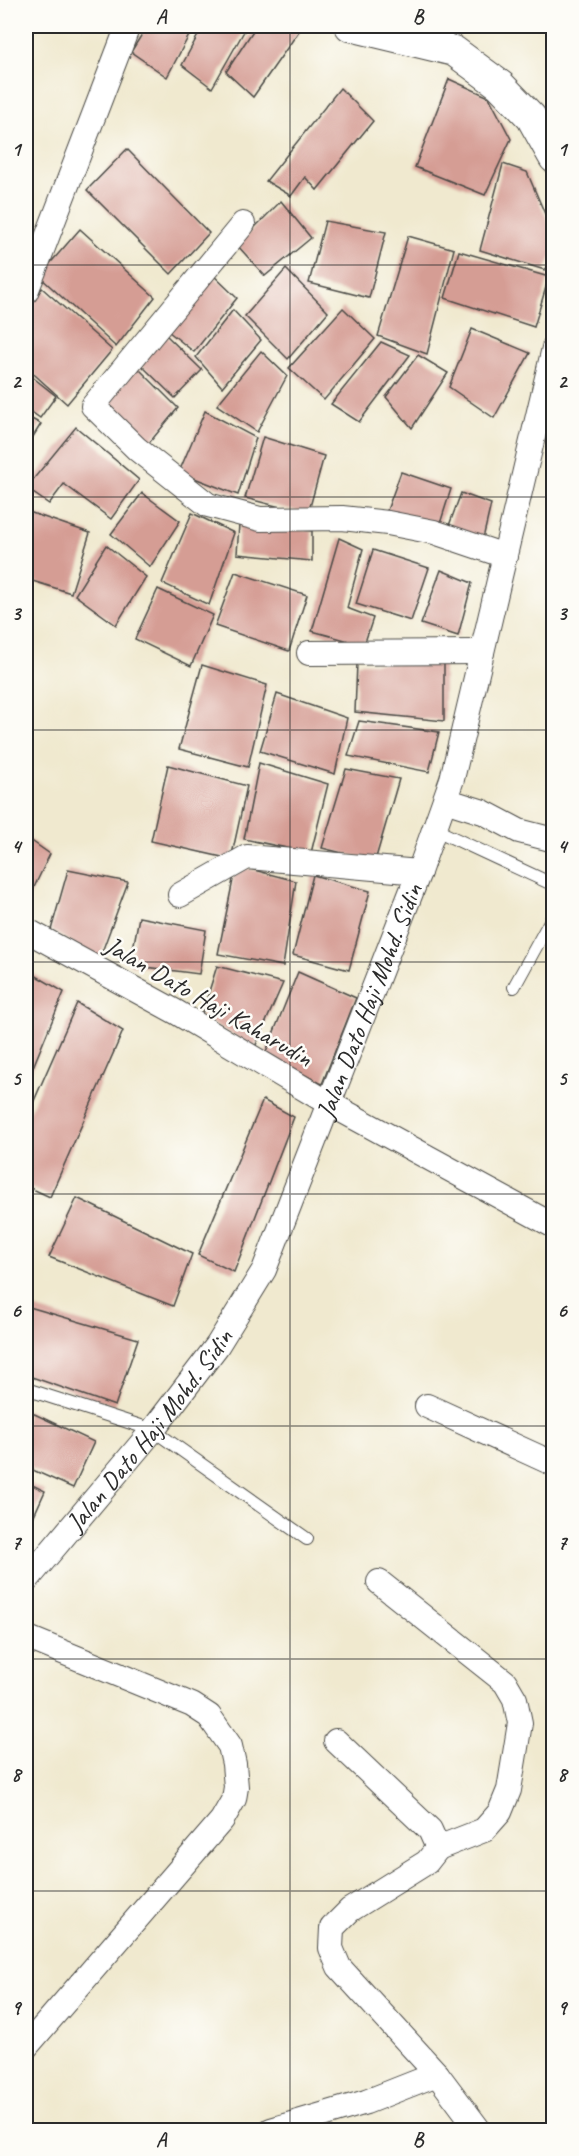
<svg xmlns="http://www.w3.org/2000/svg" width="579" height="2156" viewBox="0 0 579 2156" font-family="Caveat,sans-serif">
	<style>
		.building { fill: #d59d94 }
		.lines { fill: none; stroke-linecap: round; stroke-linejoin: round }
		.service-casing { stroke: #494844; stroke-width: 14 }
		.minor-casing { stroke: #494844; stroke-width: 26 }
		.tertiary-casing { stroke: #494844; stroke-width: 32 }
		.service { stroke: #fff; stroke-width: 12 }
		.minor { stroke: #fff; stroke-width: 24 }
		.tertiary { stroke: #fff; stroke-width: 30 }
		.grid { fill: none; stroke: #2b2b2b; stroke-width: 1.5; stroke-opacity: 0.55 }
		.labels { text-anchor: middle; stroke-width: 5; stroke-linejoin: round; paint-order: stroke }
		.street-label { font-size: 26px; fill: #2b2b2b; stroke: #fdfcf7 }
		.neatline { fill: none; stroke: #2b2b2b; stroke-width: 2 }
		.grid-label { font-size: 20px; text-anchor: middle; font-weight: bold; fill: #2b2b2b }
	</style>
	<rect width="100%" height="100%" fill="#fdfcf7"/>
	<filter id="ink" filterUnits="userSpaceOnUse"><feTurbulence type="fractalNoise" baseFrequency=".0167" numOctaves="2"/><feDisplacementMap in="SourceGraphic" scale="12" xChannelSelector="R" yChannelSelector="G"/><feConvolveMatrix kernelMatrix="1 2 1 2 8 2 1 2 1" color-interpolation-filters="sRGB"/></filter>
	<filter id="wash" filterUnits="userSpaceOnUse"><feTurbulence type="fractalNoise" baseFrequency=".008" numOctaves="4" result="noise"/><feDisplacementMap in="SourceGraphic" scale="24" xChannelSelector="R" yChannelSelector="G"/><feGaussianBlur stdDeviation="1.35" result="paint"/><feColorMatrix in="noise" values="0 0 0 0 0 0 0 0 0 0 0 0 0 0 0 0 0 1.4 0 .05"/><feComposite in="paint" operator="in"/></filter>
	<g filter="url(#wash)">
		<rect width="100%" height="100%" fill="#f0e9cf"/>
		<g id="blocks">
			<!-- building -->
			<g class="building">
				<path d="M147 26H194L167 77 131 52Z"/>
				<path d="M203 26H247L212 88 182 65Z"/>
				<path d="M256 26H288L299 31 253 97 226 72Z"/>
				<path d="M449 79 489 97 511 139 485 195 415 167Z"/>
				<path d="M340 88 373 121 317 190 305 177 291 196 266 181Z"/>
				<path d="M127 149 209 233 171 274 87 190Z"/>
				<path d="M503 164 527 172 554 235V252L545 270 480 250Z"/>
				<path d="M281 201 311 238 265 276 237 245Z"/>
				<path d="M325 221 386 232 369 298 309 283Z"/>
				<path d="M80 229 155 297 116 347 39 276Z"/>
				<path d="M408 236 454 249 427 354 378 336Z"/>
				<path d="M459 251 549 277 534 327 445 298Z"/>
				<path d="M286 269 328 312 288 359 245 316Z"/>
				<path d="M211 273 237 298 194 352 163 327Z"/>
				<path d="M42 288 112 350 67 404 26 367V312Z"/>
				<path d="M343 308 375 339 324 400 289 368Z"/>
				<path d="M233 310 261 340 222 387 196 357Z"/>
				<path d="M472 329 530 353 494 418 449 387Z"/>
				<path d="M165 334 202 370 175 398 139 363Z"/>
				<path d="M381 342 410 355 359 422 331 404Z"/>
				<path d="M261 351 287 376 257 432 217 405Z"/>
				<path d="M418 355 448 373 412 428 386 397Z"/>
				<path d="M136 366 178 408 145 448 100 404Z"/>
				<path d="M26 372 56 396 40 418 26 408Z"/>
				<path d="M205 411 256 438 238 495 179 472Z"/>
				<path d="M26 416 41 424 26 448Z"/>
				<path d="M76 427 139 480 111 519 64 484 49 504 26 488Z"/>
				<path d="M263 437 324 456 308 514 245 498Z"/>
				<path d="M401 472 451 489 439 527 385 516Z"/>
				<path d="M142 493 180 521 150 567 111 534Z"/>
				<path d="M461 493 491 504 482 543 447 531Z"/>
				<path d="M26 511 90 533 71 593 26 579Z"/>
				<path d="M192 513 234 533 209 605 162 583Z"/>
				<path d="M239 524 312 531V561L237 554Z"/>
				<path d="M339 538 363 549 347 608 373 618 364 645 312 631Z"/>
				<path d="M106 545 146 577 116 625 75 595Z"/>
				<path d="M373 550 429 568 411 621 356 604Z"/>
				<path d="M441 570 472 583 458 636 421 624Z"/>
				<path d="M235 572 307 595 289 651 215 626Z"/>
				<path d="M158 589 213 615 191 666 135 639Z"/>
				<path d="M357 663H444V721L355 712Z"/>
				<path d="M202 665 267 685 248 767 179 749Z"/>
				<path d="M277 694 347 718 335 774 260 751Z"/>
				<path d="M359 721 439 732 429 772 348 756Z"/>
				<path d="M259 763 328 784 311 853 244 839Z"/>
				<path d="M168 765 247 786 231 859 151 841Z"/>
				<path d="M346 769 399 779 375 861 322 848Z"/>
				<path d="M26 837 50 854 26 904Z"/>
				<path d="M246 868 296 881 283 966 218 954 234 875Z"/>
				<path d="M68 870 128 882 99 960 51 930Z"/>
				<path d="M313 875 370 891 349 970 293 955Z"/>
				<path d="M139 917 206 930 199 974 130 965Z"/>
				<path d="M217 966 283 983 255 1047 201 1017Z"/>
				<path d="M26 970 64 992 26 1084Z"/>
				<path d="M298 972 356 998 322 1084 265 1054Z"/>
				<path d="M77 1003 123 1031 50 1197 26 1186V1119Z"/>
				<path d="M263 1100 294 1117 234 1272 198 1255Z"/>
				<path d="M77 1198 192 1254 173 1306 49 1257Z"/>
				<path d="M26 1306 138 1339 115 1406 26 1375Z"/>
				<path d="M26 1410 94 1442 73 1488 26 1467Z"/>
				<path d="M26 1482 45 1491 26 1533Z"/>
			</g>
		</g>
	</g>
	<g filter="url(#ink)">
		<use href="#blocks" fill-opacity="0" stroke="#494844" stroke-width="1.5"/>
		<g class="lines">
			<!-- service casing -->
			<g class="service-casing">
				<g id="service">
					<path d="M434 829 554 885"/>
					<path d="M514 987 554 914"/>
					<path d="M26 1389 153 1430 307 1539"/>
				</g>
			</g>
			<!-- minor casing -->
			<g class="minor-casing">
				<g id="minor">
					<path d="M243 224 93 406 137 449 208 505 260 519 342 518 388 523 434 532 505 556"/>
					<path d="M26 292 128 26"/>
					<path d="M309 653 482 652"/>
					<path d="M445 800 483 812 519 831 554 840"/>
					<path d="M180 895 247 857 419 872"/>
					<path d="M26 930 176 1012 330 1104 554 1226"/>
					<path d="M427 1406 554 1464"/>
					<path id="s1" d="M26 1581 153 1430 217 1346 264 1270 419 872 452 779 554 348"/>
					<path d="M379 1582 505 1682 515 1699 520 1723 509 1790 500 1812 484 1830 438 1848"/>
					<path d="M26 1637 192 1705 209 1716 230 1746 234 1764 236 1787 234 1799 222 1820 26 2047"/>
					<path d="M336 1741 430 1830 438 1848 427 1862 350 1910 332 1928 331 1948 339 1967 437 2074 479 2130"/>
					<path d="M271 2130 366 2102 437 2074"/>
				</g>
			</g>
			<!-- tertiary casing -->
			<g class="tertiary-casing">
				<path id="tertiary" d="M350 26 454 51 500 85 531 117 554 158"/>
			</g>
			<!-- service -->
			<use href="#service" class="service"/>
			<!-- minor -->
			<use href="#minor" class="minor"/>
			<!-- tertiary -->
			<use href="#tertiary" class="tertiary"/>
		</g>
	</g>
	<!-- grid -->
	<path class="grid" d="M290 26V2130M26 265H554M26 497H554M26 730H554M26 962H554M26 1194H554M26 1426H554M26 1659H554M26 1891H554"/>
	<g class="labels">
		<!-- street labels -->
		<g class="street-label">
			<text transform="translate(209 1001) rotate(30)" y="9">Jalan Dato Haji Kaharudin</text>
			<text dy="9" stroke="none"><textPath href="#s1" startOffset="681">Jalan Dato Haji Mohd. Sidin</textPath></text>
			<text dy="9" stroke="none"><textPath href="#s1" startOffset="195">Jalan Dato Haji Mohd. Sidin</textPath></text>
		</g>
	</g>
	<!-- margin -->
	<rect width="579" height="2156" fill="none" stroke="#fdfcf7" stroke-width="66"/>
	<rect x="33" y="33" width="513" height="2090" class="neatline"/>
	<g class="grid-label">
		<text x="161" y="23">A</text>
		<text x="418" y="23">B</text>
		<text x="16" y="156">1</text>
		<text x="562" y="156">1</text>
		<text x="16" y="388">2</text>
		<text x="562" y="388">2</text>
		<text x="16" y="620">3</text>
		<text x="562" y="620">3</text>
		<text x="16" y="853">4</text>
		<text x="562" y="853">4</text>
		<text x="16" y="1085">5</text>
		<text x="562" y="1085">5</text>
		<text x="16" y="1317">6</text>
		<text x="562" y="1317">6</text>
		<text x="16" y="1549">7</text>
		<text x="562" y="1549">7</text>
		<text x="16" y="1781">8</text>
		<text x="562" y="1781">8</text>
		<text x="16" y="2014">9</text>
		<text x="562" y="2014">9</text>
		<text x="161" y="2146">A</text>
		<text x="418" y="2146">B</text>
	</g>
</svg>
